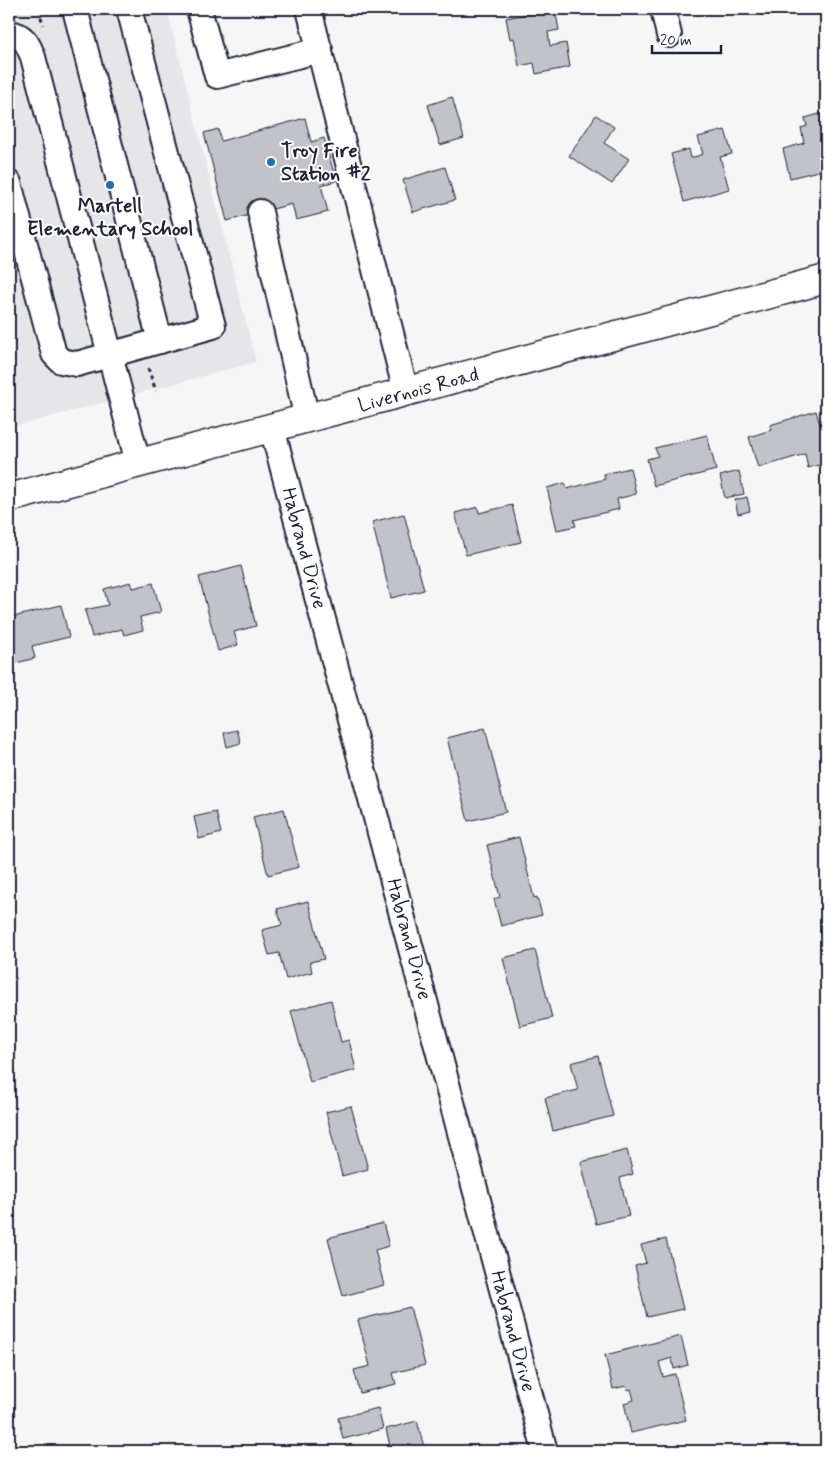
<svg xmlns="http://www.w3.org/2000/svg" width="835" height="1460" viewBox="0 0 835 1460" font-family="Mynerve,sans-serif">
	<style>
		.built { fill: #e6e6e9 }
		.building { fill: #c2c2c9; stroke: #22223b }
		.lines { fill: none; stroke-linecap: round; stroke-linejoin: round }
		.minor-casing { stroke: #22223b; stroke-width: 28 }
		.major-casing { stroke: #22223b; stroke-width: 31 }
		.path { stroke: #22223b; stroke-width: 3; stroke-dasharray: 4 4; stroke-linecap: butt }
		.minor { stroke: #fff; stroke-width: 24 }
		.major { stroke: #fff; stroke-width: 28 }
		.poi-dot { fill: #1f6fb2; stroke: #fff; stroke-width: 2 }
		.labels { text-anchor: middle; stroke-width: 4; stroke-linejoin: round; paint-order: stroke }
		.poi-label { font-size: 20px; font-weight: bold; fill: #22223b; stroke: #fff; text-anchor: start }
		.street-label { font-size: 20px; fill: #22223b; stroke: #fff }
	</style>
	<rect width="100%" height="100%" fill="#f6f6f7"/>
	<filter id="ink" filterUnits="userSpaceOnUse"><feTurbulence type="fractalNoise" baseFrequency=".02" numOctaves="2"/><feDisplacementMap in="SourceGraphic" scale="10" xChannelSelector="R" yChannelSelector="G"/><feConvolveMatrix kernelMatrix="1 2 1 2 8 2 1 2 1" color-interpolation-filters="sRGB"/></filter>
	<g filter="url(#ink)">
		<!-- built -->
		<path class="built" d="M9 9H167L256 362 9 428Z"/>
		<!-- building -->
		<g class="building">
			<path d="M173 9H186V10L174 14Z"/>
			<path d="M555 9 559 30 548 32 550 46 566 43 570 67 536 74 534 63 519 66 514 38 510 39 506 18Z"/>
			<path d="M452 97 464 138 440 145 428 105Z"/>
			<path d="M823 113 826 121V169L790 178 783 149 804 143 801 128 807 126 805 118Z"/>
			<path d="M596 115 614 127 604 143 629 159 612 184 569 156Z"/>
			<path d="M305 118 311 142 324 138 336 181 321 185 328 212 296 220 292 204 227 221 204 133 218 129 221 141Z"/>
			<path d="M725 130 732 154 720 157 729 189 684 202 671 154 689 149 691 158 703 154 698 137Z"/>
			<path d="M445 167 455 200 413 212 403 180Z"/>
			<path d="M816 411 826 445V463L808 468 805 454 758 468 749 437 771 430 770 425Z"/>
			<path d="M707 435 716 470 654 486 647 459 658 456 655 448Z"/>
			<path d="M630 468 636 494 617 499 619 509 574 520 576 526 557 530 547 488 565 483 567 489 605 479 604 474Z"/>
			<path d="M739 471 744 494 725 498 720 476Z"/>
			<path d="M747 497 750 511 738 514 735 500Z"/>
			<path d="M512 505 521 542 466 555 455 513 478 507 479 513Z"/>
			<path d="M404 514 424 590 391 598 372 522Z"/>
			<path d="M241 566 256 626 234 632 238 645 218 651 199 577Z"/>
			<path d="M131 582 133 588 153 583 161 612 140 617 143 630 124 635 122 629 92 637 85 610 108 605 104 589Z"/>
			<path d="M61 605 69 637 32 646 35 658 9 665V618Z"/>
			<path d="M485 728 506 812 468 821 447 738Z"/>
			<path d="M237 730 241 743 227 747 224 733Z"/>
			<path d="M284 809 299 867 268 875 253 817Z"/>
			<path d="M216 812 221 833 199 839 194 817Z"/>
			<path d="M519 837 534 898 537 897 542 915 501 926 494 899 500 897 487 845Z"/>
			<path d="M308 901 324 959 310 962 312 972 286 979 279 953 269 955 262 930 282 925 277 909Z"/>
			<path d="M535 950 552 1018 520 1026 503 958Z"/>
			<path d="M331 1000 341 1042 349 1040 356 1070 310 1082 291 1011Z"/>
			<path d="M598 1056 613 1116 553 1131 545 1098 578 1090 571 1063Z"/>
			<path d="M351 1106 368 1169 342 1176 326 1112Z"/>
			<path d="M627 1150 633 1174 620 1178 629 1216 596 1224 581 1162Z"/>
			<path d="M383 1223 389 1246 375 1250 384 1285 343 1296 328 1238Z"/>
			<path d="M666 1239 683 1309 647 1317 635 1266 646 1263 641 1245Z"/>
			<path d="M410 1307 425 1365 393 1373 396 1384 360 1393 354 1370 370 1366 358 1320Z"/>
			<path d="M681 1336 688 1365 674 1369 672 1358 659 1362 663 1377 675 1374 686 1420 631 1433 624 1403 634 1400 631 1389 627 1390 626 1386 613 1389 605 1355Z"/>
			<path d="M378 1408 383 1429 343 1439 338 1418Z"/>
			<path d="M417 1421 425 1451H368L390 1446 386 1429Z"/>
		</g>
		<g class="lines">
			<!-- minor casing -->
			<g class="minor-casing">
				<g id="minor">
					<path d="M75 9 160 341"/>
					<path d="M199 9 217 76 320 50"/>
					<path d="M309 9 406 392"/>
					<path d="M663 9 669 35"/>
					<path d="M9 33C24 35 28 44 33 57L138 463"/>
					<path d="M9 183 54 354 61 361 77 364 213 326 129 9"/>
					<path d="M260 212 307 419"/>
					<path d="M272 428 545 1451"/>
				</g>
			</g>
			<!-- major casing -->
			<g class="major-casing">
				<path id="major" d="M9 498 826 279"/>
			</g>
			<!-- path -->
			<g class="path">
				<path d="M39 9 43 25"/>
				<path d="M148 368 156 391"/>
			</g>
			<!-- minor -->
			<use href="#minor" class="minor"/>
			<!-- major -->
			<use href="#major" class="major"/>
		</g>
	</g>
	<!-- markers -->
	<g class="poi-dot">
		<circle cx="271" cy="162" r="5"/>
		<circle cx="110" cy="185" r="5"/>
	</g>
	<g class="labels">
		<!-- poi labels -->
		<g class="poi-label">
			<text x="281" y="157">Troy Fire<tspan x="281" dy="23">Station #2</tspan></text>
			<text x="110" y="212" text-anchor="middle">Martell<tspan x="110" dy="23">Elementary School</tspan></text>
		</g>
		<!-- street labels -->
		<g class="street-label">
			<text transform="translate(418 389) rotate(-15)" y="7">Livernois Road</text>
			<text transform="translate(305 548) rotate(75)" y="7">Habrand Drive</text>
			<text transform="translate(410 939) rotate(75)" y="7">Habrand Drive</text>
			<text transform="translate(514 1331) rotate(75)" y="7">Habrand Drive</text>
		</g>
	</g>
	<!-- margin -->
	<rect width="835" height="1460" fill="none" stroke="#fff" stroke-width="30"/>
	<rect x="15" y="15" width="805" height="1430" fill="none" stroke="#22223b" stroke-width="2" filter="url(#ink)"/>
	<!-- scale -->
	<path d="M652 45v8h69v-8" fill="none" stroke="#22223b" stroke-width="2.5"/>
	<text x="660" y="45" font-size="15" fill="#22223b" stroke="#ffffff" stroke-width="4" paint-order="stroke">20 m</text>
</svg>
